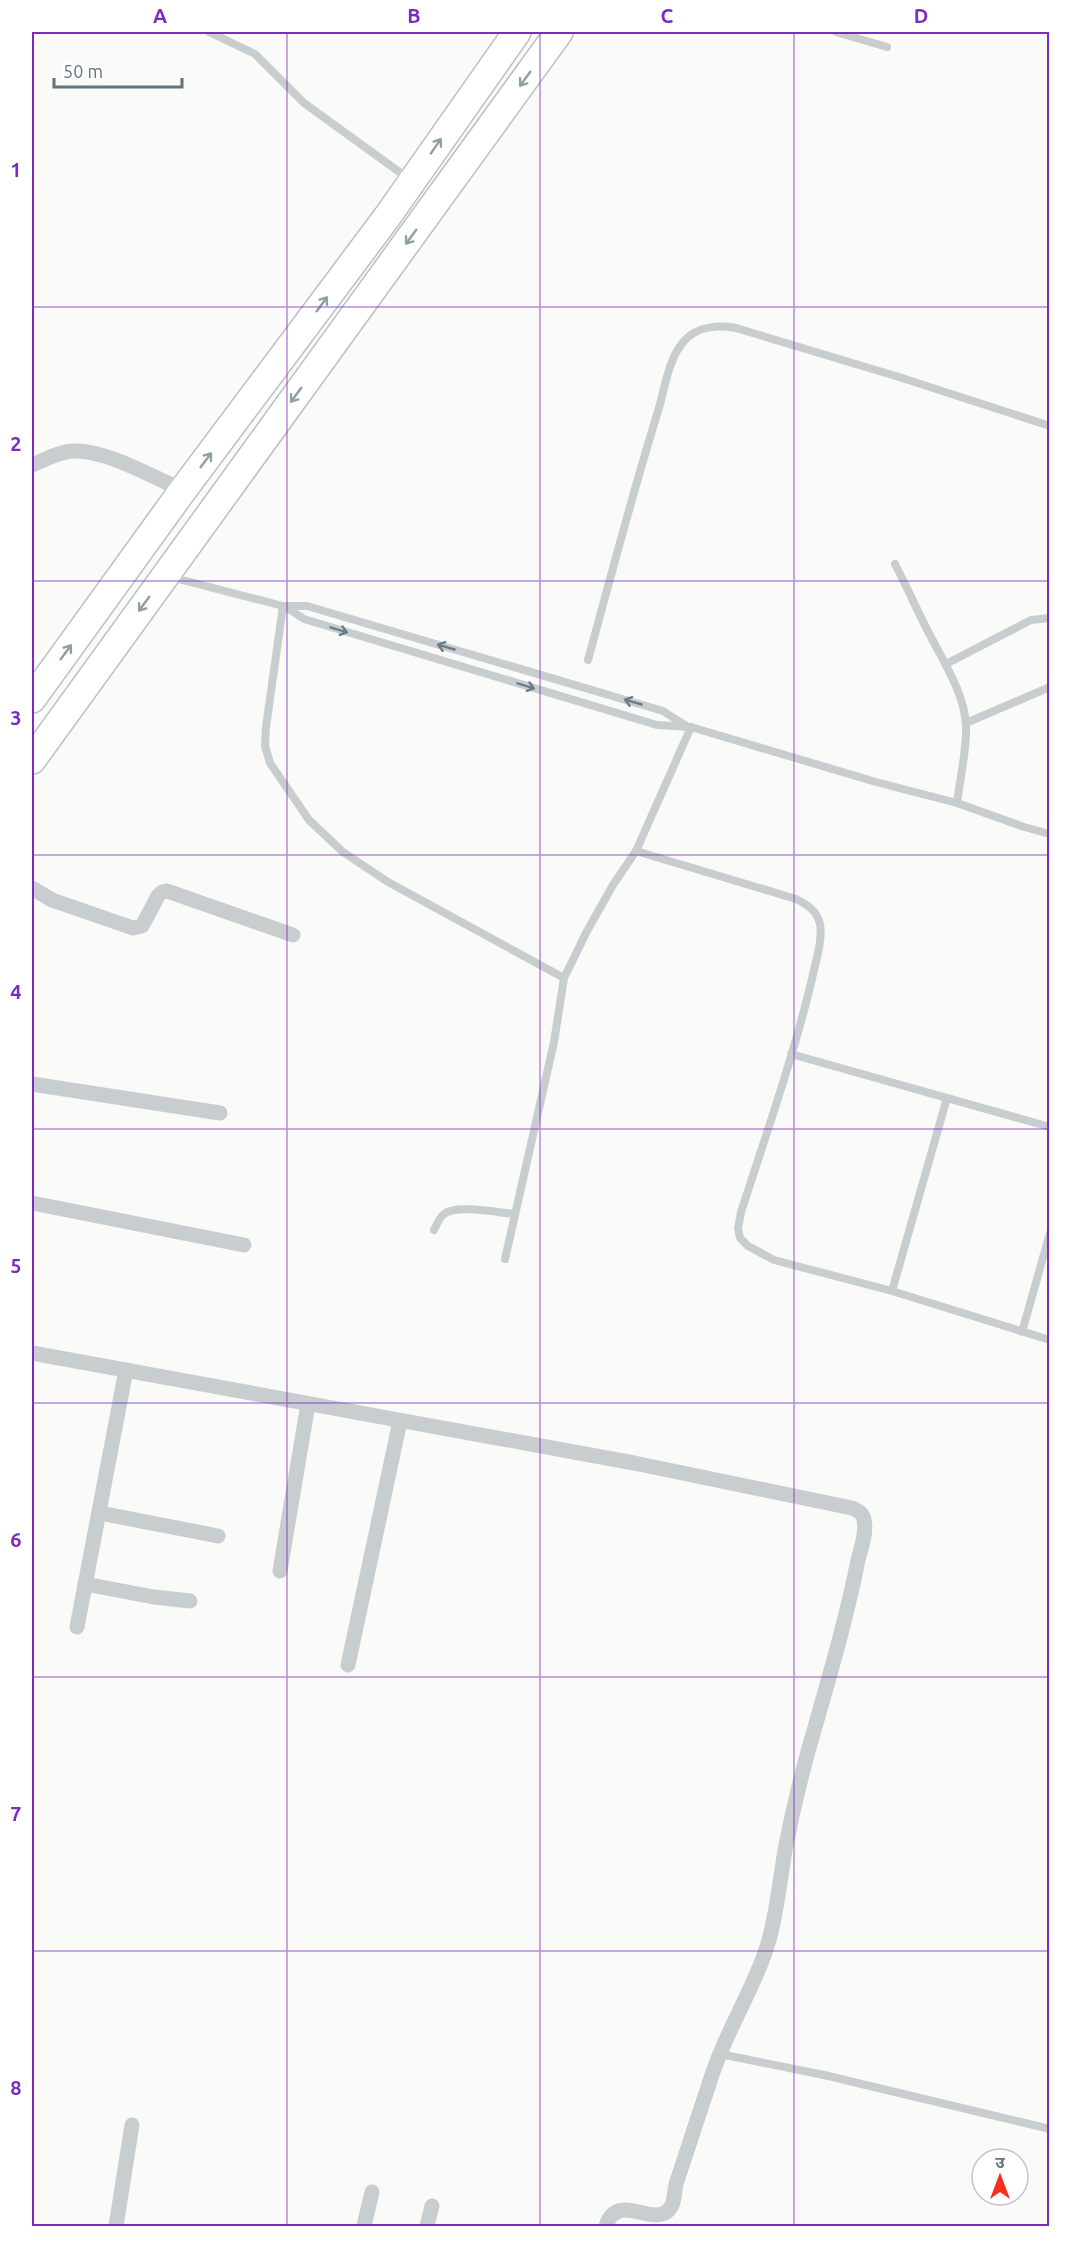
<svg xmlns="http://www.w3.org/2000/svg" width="1081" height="2258" viewBox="0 0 1081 2258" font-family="Ubuntu,'Noto Sans Devanagari',sans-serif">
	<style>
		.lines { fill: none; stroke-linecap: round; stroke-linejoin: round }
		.highway-casing { stroke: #babfc2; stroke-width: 30 }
		.lane { stroke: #c8cdd0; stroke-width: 8 }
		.street { stroke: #c8cdd0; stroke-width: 15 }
		.highway { stroke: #fff; stroke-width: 27 }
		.oneway { stroke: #8e9fa6 }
		.oneway2 { stroke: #697f88 }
		.grid { fill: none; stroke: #7b2cbf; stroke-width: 1.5; stroke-opacity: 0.55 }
		.neatline { fill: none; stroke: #7b2cbf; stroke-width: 2 }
		.grid-label { font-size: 20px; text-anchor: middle; font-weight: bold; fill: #7b2cbf }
	</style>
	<rect width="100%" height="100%" fill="#fafaf8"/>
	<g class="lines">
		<!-- highway casing -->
		<g class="highway-casing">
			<g id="highway">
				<path d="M32 699 183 490 387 217 517 32"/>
				<path d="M32 760 559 32"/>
			</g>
		</g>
		<!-- lane -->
		<g class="lane">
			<path d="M209 32 255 54 304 103 409 179"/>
			<path d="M836 32 887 47"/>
			<path d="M895 564C908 589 919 615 932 639 946 666 964 694 966 725 967 751 960 777 957 803"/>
			<path d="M171 577 283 606H307L663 711 685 725"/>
			<path d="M283 606 266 727 265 746 270 763 309 820 343 852 388 882 564 978"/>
			<path d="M286 607 304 619 657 725 691 727 876 782 957 803 1024 827 1050 834"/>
			<path d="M588 660C611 576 633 491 659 408 665 386 669 357 685 340 698 326 719 325 736 328L899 377 1050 426"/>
			<path d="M946 664 1031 620 1050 618"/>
			<path d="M966 723 1050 687"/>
			<path d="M636 851 796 899C808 905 817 911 820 924 823 941 815 963 812 979 793 1058 766 1135 741 1212L738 1229 740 1238 748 1246 774 1260 892 1291 1050 1340"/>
			<path d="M791 1054 1050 1127"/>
			<path d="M434 1230C437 1224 439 1218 444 1214 456 1204 500 1213 515 1214"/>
			<path d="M505 1259 554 1042 564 978 587 931 613 885 636 851 691 727"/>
			<path d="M892 1291 947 1098"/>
			<path d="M1022 1332 1050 1233"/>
			<path d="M720 2054 824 2075 1050 2129"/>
		</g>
		<!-- street -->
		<g class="street">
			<path d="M32 465C44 460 58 452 72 451 106 449 152 477 183 490"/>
			<path d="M32 888 52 900 133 928 142 926 158 896 162 892 167 891 293 935"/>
			<path d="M32 1084 220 1113"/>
			<path d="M32 1203 244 1245"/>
			<path d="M32 1353 634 1463 852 1508C858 1511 863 1513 864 1520 867 1532 861 1548 858 1560 847 1616 831 1671 815 1727 803 1767 793 1809 785 1850 780 1880 777 1911 769 1940 755 1988 726 2030 711 2078 700 2112 688 2147 677 2181 674 2189 675 2201 671 2207 656 2231 618 2189 606 2226"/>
			<path d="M100 1513 218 1536"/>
			<path d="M280 1571 308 1404"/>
			<path d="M85 1584 154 1597 190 1601"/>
			<path d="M77 1627 126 1370"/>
			<path d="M348 1665 400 1421"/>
			<path d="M116 2226 132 2125"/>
			<path d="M364 2226 372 2192"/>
			<path d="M427 2226 432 2206"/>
		</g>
		<!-- highway -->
		<use href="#highway" class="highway"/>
	</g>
	<!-- one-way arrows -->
	<defs><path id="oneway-shaft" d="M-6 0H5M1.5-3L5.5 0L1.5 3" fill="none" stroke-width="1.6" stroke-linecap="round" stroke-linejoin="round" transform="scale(1.5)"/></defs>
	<g class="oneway">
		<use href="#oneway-shaft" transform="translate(525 79) rotate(126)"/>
		<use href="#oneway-shaft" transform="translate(436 146) rotate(-55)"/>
		<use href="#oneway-shaft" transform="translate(411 237) rotate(126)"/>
		<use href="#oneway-shaft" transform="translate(322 304) rotate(-54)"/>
		<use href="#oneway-shaft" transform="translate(296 395) rotate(126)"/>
		<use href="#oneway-shaft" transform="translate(206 460) rotate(-53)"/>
		<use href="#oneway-shaft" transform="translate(144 604) rotate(126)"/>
		<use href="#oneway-shaft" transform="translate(66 652) rotate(-54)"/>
	</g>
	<g class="oneway2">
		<use href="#oneway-shaft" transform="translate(339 630) rotate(17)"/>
		<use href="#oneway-shaft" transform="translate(446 647) rotate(-164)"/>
		<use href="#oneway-shaft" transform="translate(526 686) rotate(17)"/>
		<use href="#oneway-shaft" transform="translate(633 702) rotate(-164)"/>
	</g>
	<!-- grid -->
	<path class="grid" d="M287 32V2226M540 32V2226M794 32V2226M32 307H1050M32 581H1050M32 855H1050M32 1129H1050M32 1403H1050M32 1677H1050M32 1951H1050"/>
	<!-- border -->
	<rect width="1081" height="2258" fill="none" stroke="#ffffff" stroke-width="66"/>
	<!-- north arrow -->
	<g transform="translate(1000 2177)"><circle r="28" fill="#ffffff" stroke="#bfc8cc" stroke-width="1.5"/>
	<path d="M0-4.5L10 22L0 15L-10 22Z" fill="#f62e1c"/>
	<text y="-9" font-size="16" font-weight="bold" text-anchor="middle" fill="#5e7680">उ</text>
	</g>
	<!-- scale -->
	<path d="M54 78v9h128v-9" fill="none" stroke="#5e7680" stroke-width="3"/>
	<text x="63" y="78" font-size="18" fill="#5e7680" stroke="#ffffff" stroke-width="4.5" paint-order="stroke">50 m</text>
	<rect x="33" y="33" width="1015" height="2192" class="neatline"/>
	<g class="grid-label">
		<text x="160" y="23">A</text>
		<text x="414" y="23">B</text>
		<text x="667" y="23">C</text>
		<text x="921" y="23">D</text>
		<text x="16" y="177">1</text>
		<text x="16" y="451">2</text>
		<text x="16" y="725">3</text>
		<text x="16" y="999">4</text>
		<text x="16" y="1273">5</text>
		<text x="16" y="1547">6</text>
		<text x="16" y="1821">7</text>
		<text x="16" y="2095">8</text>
	</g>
</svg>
